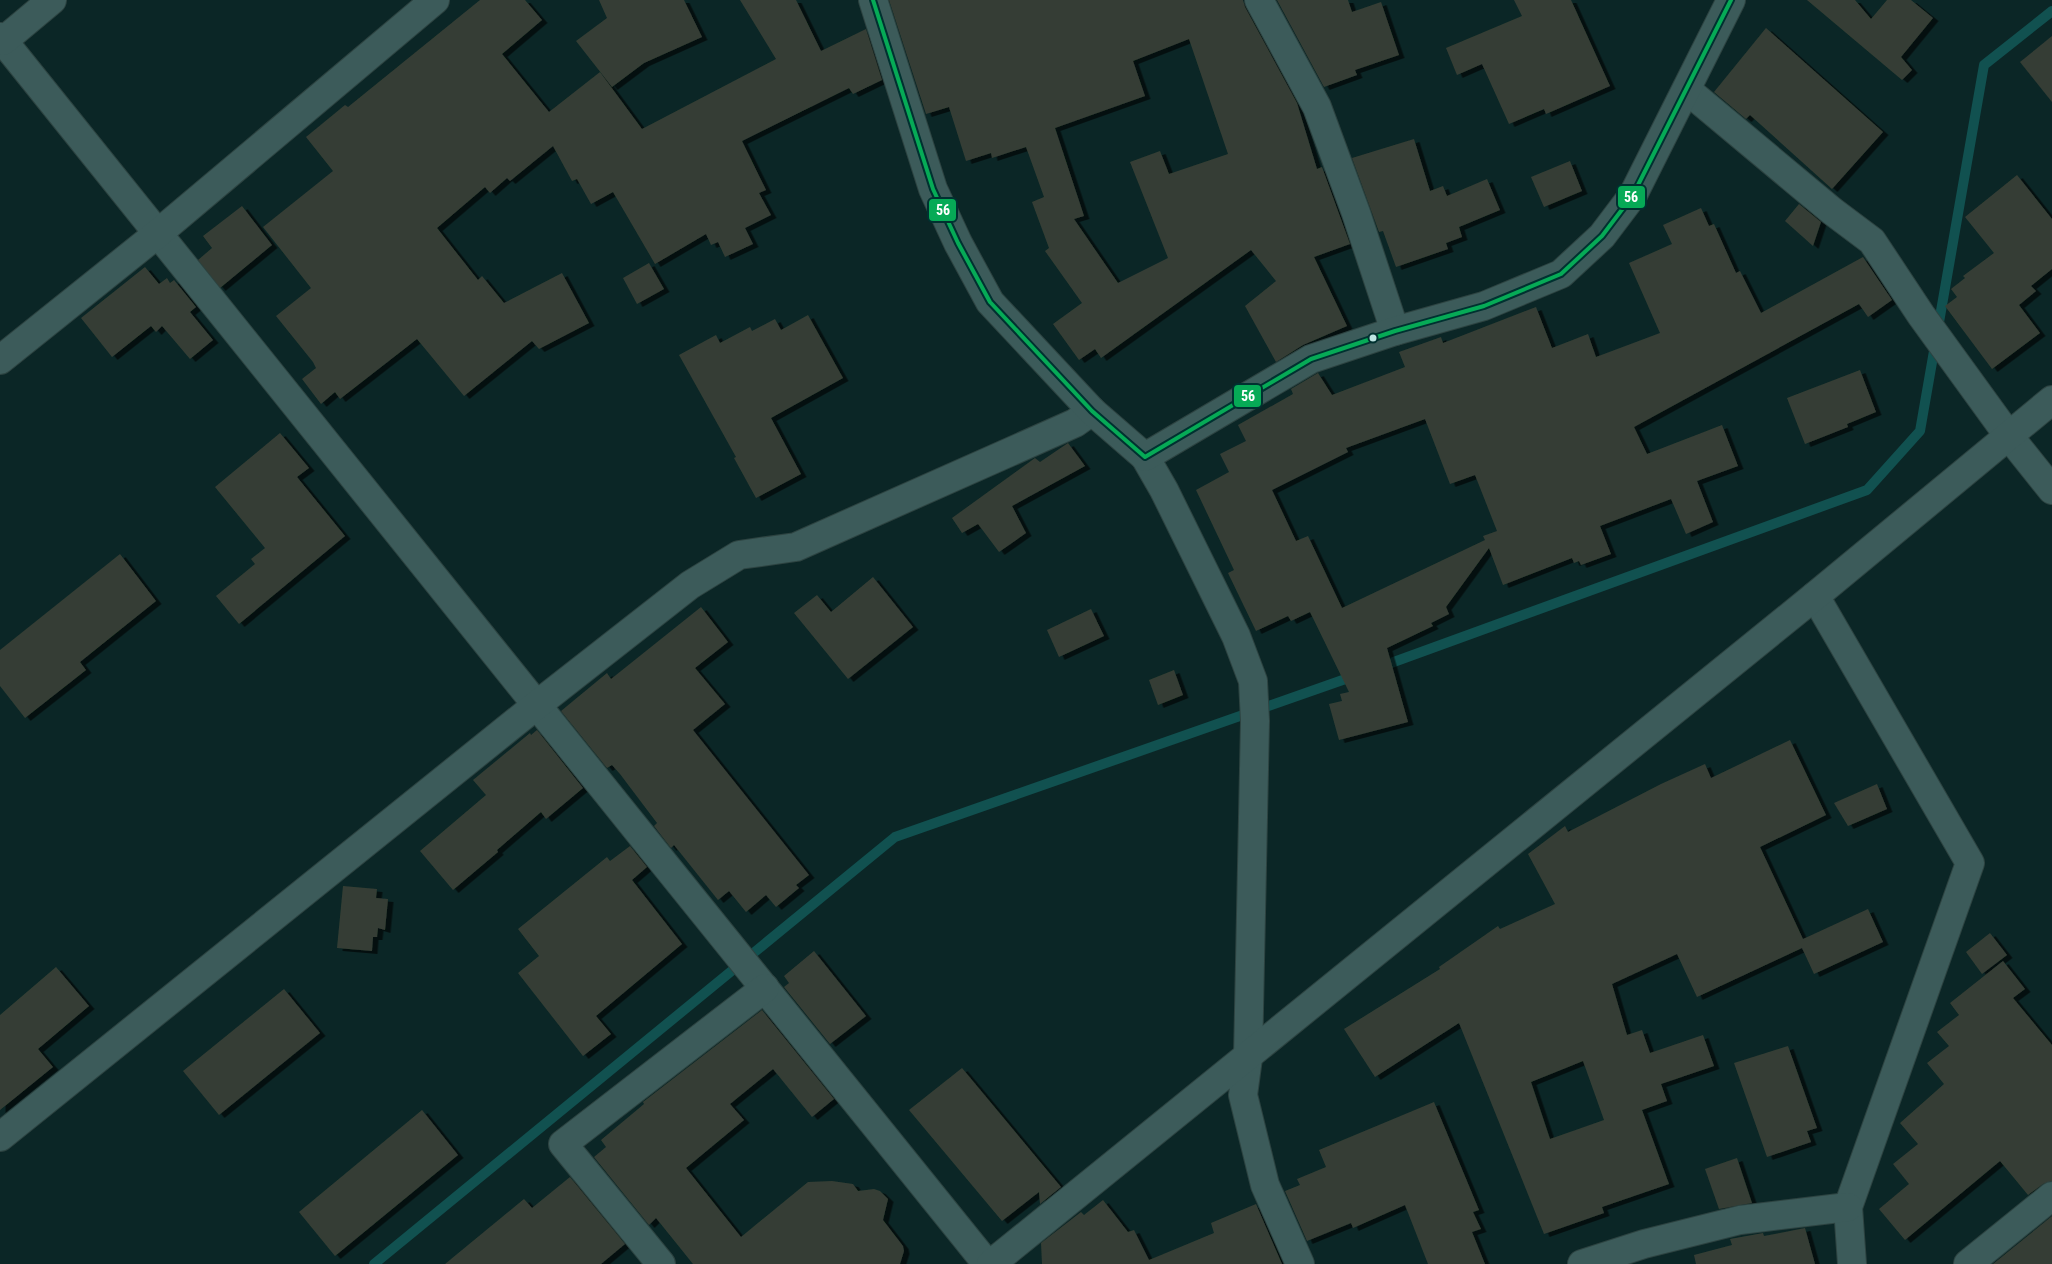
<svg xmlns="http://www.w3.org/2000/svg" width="2052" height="1264" viewBox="0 0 2052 1264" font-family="'Roboto Condensed',sans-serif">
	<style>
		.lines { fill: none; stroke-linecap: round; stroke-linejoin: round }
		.stream { stroke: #115150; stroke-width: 10 }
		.building { fill: #353e34; fill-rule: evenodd; filter: url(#shadow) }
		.street-casing { stroke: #2d4341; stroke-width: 30 }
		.secondary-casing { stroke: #2d4341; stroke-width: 30 }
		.street { stroke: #3c5b5a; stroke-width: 28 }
		.secondary { stroke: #3c5b5a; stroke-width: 28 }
		.bus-1-casing { stroke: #003130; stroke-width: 8 }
		.bus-1 { stroke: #06aa56; stroke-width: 4 }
		.bus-dot { fill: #bee5e3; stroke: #003130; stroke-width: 2 }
		.line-badge { stroke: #003130; stroke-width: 2 }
		.badge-label { font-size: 14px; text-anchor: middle; font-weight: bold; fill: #fff }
	</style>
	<defs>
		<filter id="shadow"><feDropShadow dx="5.5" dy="3" stdDeviation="0" flood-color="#0009"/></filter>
	</defs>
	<rect width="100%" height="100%" fill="#0b2626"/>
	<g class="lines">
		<!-- stream -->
		<g class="stream">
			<path d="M1380 667 1867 490 1920 431 1984 65 2052 11"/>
			<path d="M374 1264 895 837 1354 676"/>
		</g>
	</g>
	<!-- building -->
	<g class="building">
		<path d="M480 0H525L542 20 502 54 549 112 600 72 642 129 776 59 740 0H796L821 51 866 29 882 80 853 94 849 88 742 141 766 190 759 193 771 215 745 228 753 244 725 257 718 242 711 245 706 234 655 264 613 192 591 204 577 179 572 181 553 146 510 181 507 178 490 193 485 187 437 228 478 280 482 276 504 303 562 273 589 323 539 349 532 341 464 396 417 339 340 399 335 392 321 404 302 379 316 368 313 362 276 316 311 288 263 227 333 171 306 137 345 105 348 107Z"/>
		<path d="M599 0H684L702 37 644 63 612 87 576 41 607 18Z"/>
		<path d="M889 0H1243L1245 7 1297 103 1317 169 1322 167 1350 244 1314 257 1347 326 1303 345 1276 362 1245 306 1276 281 1251 250 1101 358 1095 349 1079 360 1053 324 1082 303 1045 251 1049 248 1032 202 1044 197 1026 147 992 158 991 153 966 161 949 107 926 114ZM1189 39 1228 154 1169 174 1160 151 1130 162 1168 258 1118 283 1074 219 1084 216 1055 128 1145 96 1133 61Z"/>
		<path d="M1277 0H1348L1352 12 1381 2 1399 55 1355 70 1357 75 1324 87Z"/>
		<path d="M1514 0H1571L1610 86 1546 114 1544 109 1509 124 1482 64 1457 75 1446 48 1522 16Z"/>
		<path d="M1807 0H1855L1871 19 1887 0H1911L1933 18 1901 57 1912 70 1902 80Z"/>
		<path d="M1766 28 1883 132 1832 189 1750 115 1746 119 1714 92Z"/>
		<path d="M2052 36V102L2020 62Z"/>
		<path d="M1414 139 1430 191 1443 186 1447 196 1487 179 1500 210 1459 227 1462 237 1446 243 1448 249 1396 267 1383 231 1379 232 1352 158Z"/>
		<path d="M1570 161 1582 191 1544 207 1531 177Z"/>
		<path d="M2017 175 2052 219V269L2031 286 2036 291 2019 305 2040 333 1992 369 1945 306 1957 297 1951 289 1965 278 1963 276 1994 253 1965 217Z"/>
		<path d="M1799 204 1821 222 1813 246 1785 221Z"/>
		<path d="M242 206 272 245 220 288 198 260 212 248 203 236Z"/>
		<path d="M1701 208 1709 226 1714 224 1736 273 1740 271 1761 313 1863 257 1892 300 1868 317 1859 304 1634 427 1647 454 1722 425 1738 466 1697 481 1713 522 1686 534 1671 499 1600 526 1611 554 1581 565 1579 561 1574 563 1572 558 1503 585 1489 548 1446 607 1449 614 1431 623 1433 626 1387 648 1408 722 1339 740 1329 704 1342 701 1340 694 1349 692 1310 612 1291 621 1288 616 1256 631 1228 573 1234 570 1196 490 1229 472 1220 454 1246 441 1238 425 1293 394 1291 389 1318 373 1332 395 1405 367 1399 352 1441 337 1443 343 1536 307 1552 348 1588 334 1596 357 1660 333 1629 263 1672 244 1663 225ZM1425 419 1450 484 1475 475 1497 531 1483 536 1485 540 1342 608 1308 536 1296 541 1272 490 1348 452 1346 448Z"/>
		<path d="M649 263 664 289 637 304 623 278Z"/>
		<path d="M145 267 159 284 167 278 170 283 174 280 196 307 190 312 213 340 190 359 162 326 156 332 151 326 112 357 81 318Z"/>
		<path d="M808 315 843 378 771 418 801 474 756 498 734 458 736 457 679 355 716 335 720 343 750 327 752 331 775 319 781 330Z"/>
		<path d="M1860 370 1876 412 1847 424 1848 427 1805 444 1787 398Z"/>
		<path d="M280 433 309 468 297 477 345 536 239 624 216 596 255 564 251 559 265 548 215 487Z"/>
		<path d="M1068 443 1085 466 1012 506 1026 533 999 552 978 524 962 533 952 518 1035 458 1040 462Z"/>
		<path d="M120 554 156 601 80 662 86 670 25 718 0 686V650Z"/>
		<path d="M873 577 913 627 848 679 794 613 817 595 831 612Z"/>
		<path d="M701 607 728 642 695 668 725 704 693 730 809 875 796 885 799 888 776 907 766 895 746 912 729 891 718 900 674 845 671 848 654 826 657 823 620 774 612 765 607 768 561 711 607 673 611 679Z"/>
		<path d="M1091 609 1104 636 1059 657 1047 630Z"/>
		<path d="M1174 670 1183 695 1158 705 1149 680Z"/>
		<path d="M537 730 583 788 546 819 541 812 497 850 498 852 453 890 420 851 486 795 473 780 530 733 531 735Z"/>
		<path d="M1790 740 1826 815 1760 847 1803 939 1868 909 1883 942 1814 974 1802 948 1697 997 1677 954 1612 984 1627 1035 1642 1030 1650 1053 1703 1035 1714 1066 1661 1084 1667 1101 1642 1110 1669 1184 1602 1207 1604 1213 1544 1234 1459 1023 1375 1077 1344 1029 1440 969 1439 967 1498 926 1500 929 1555 904 1528 854 1565 826 1568 832 1661 784 1705 764 1711 778ZM1583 1061 1604 1120 1550 1139 1531 1082Z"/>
		<path d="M1877 784 1887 809 1848 826 1834 803Z"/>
		<path d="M630 846 647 867 632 880 682 944 596 1016 611 1034 583 1056 518 973 539 956 518 929 607 857 610 861Z"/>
		<path d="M343 886 377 889 376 898 388 899 385 930 378 928 377 937H373L372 951 337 948Z"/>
		<path d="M1990 933 2007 955 1982 974 1966 952Z"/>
		<path d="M814 951 866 1016 830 1044 784 987 789 983 784 976Z"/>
		<path d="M2003 961 2025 989 2013 998 2052 1045V1181L2043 1184 2028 1195 2000 1161 1905 1240 1879 1209 1909 1184 1893 1164 1918 1144 1900 1123 1944 1084 1927 1063 1949 1046 1937 1032 1959 1015 1950 1003Z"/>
		<path d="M56 967 89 1006 38 1049 53 1067 0 1110V1015Z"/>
		<path d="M284 989 320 1033 219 1115 183 1071Z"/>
		<path d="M762 1010 834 1099 812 1117 773 1069 730 1104 744 1120 686 1168 741 1237 808 1182 832 1181 853 1184 858 1191 874 1189 880 1191 888 1199 883 1220 903 1246 904 1251 900 1264H693L656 1218 649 1225 594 1157 606 1147 601 1140 644 1104 643 1102Z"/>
		<path d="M1788 1046 1817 1128 1807 1131 1811 1142 1767 1157 1734 1063Z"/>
		<path d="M962 1068 1061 1187 1040 1204 1039 1192 1002 1221 909 1110Z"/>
		<path d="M1434 1102 1479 1210 1473 1212 1481 1229 1472 1232 1485 1264H1428L1405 1205 1353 1228 1351 1223 1307 1241 1285 1191 1300 1185 1297 1179 1326 1167 1319 1150Z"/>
		<path d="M422 1110 458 1155 335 1256 299 1212Z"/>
		<path d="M1737 1158 1752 1203 1719 1209 1705 1169Z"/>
		<path d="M570 1177 625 1244 601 1264H445L524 1199 532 1208Z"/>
		<path d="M1103 1200 1128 1232 1134 1230 1149 1260 1214 1233 1211 1223 1256 1204 1282 1264H1042L1041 1243 1081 1212 1084 1215Z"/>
		<path d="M2052 1216V1264H1993Z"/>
		<path d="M1805 1228 1815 1264H1696L1694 1255 1732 1245 1730 1239 1763 1233 1764 1236Z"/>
	</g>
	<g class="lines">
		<!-- street casing -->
		<g class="street-casing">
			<g id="street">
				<path d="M1259 0 1317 107 1356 213 1395 331"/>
				<path d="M0 37C327 448 658 855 987 1264"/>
				<path d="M3 41 52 0"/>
				<path d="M1687 90 1832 211 1872 241 1921 315 2008 435 2052 490"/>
				<path d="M0 360 156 235 435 0"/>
				<path d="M1145 457 1164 490 1236 636 1253 681 1255 721 1248 1058 1243 1095 1265 1185 1300 1264"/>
				<path d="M1815 596 1970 863 1848 1207 1852 1264"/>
				<path d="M0 1137 538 704 690 585 739 555 796 547 1075 423 1092 411"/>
				<path d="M661 1264 563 1144 765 988"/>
				<path d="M991 1264 1815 596 2052 400"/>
				<path d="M1582 1264 1644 1244 1740 1220 1848 1207"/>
				<path d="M1968 1264 2052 1196"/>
			</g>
		</g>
		<!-- secondary casing -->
		<g class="secondary-casing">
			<path id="secondary" d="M873 0 933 189 958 243 990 302 1092 411 1145 457 1311 359 1395 331 1484 306 1561 274 1602 236 1633 195 1731 0"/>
		</g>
		<!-- street -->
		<use href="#street" class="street"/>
		<!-- secondary -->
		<use href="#secondary" class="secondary"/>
		<!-- bus-1 casing -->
		<g class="bus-1-casing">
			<path id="bus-1" d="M873 0 933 189 958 243 990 302 1092 411 1145 457 1311 359 1395 331 1484 306 1561 274 1602 236 1633 195 1731 0"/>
		</g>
		<!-- bus-1 -->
		<use href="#bus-1" class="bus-1"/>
	</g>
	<!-- markers -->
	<circle class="bus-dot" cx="1373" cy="338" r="4.5"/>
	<g class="line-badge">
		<rect x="1617" y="185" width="29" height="24" rx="5" fill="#06aa56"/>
		<rect x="928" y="198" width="29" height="24" rx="5" fill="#06aa56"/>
		<rect x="1233" y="384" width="29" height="24" rx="5" fill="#06aa56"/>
	</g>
	<g class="badge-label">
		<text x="1631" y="202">56</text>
		<text x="943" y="215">56</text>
		<text x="1248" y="401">56</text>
	</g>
</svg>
